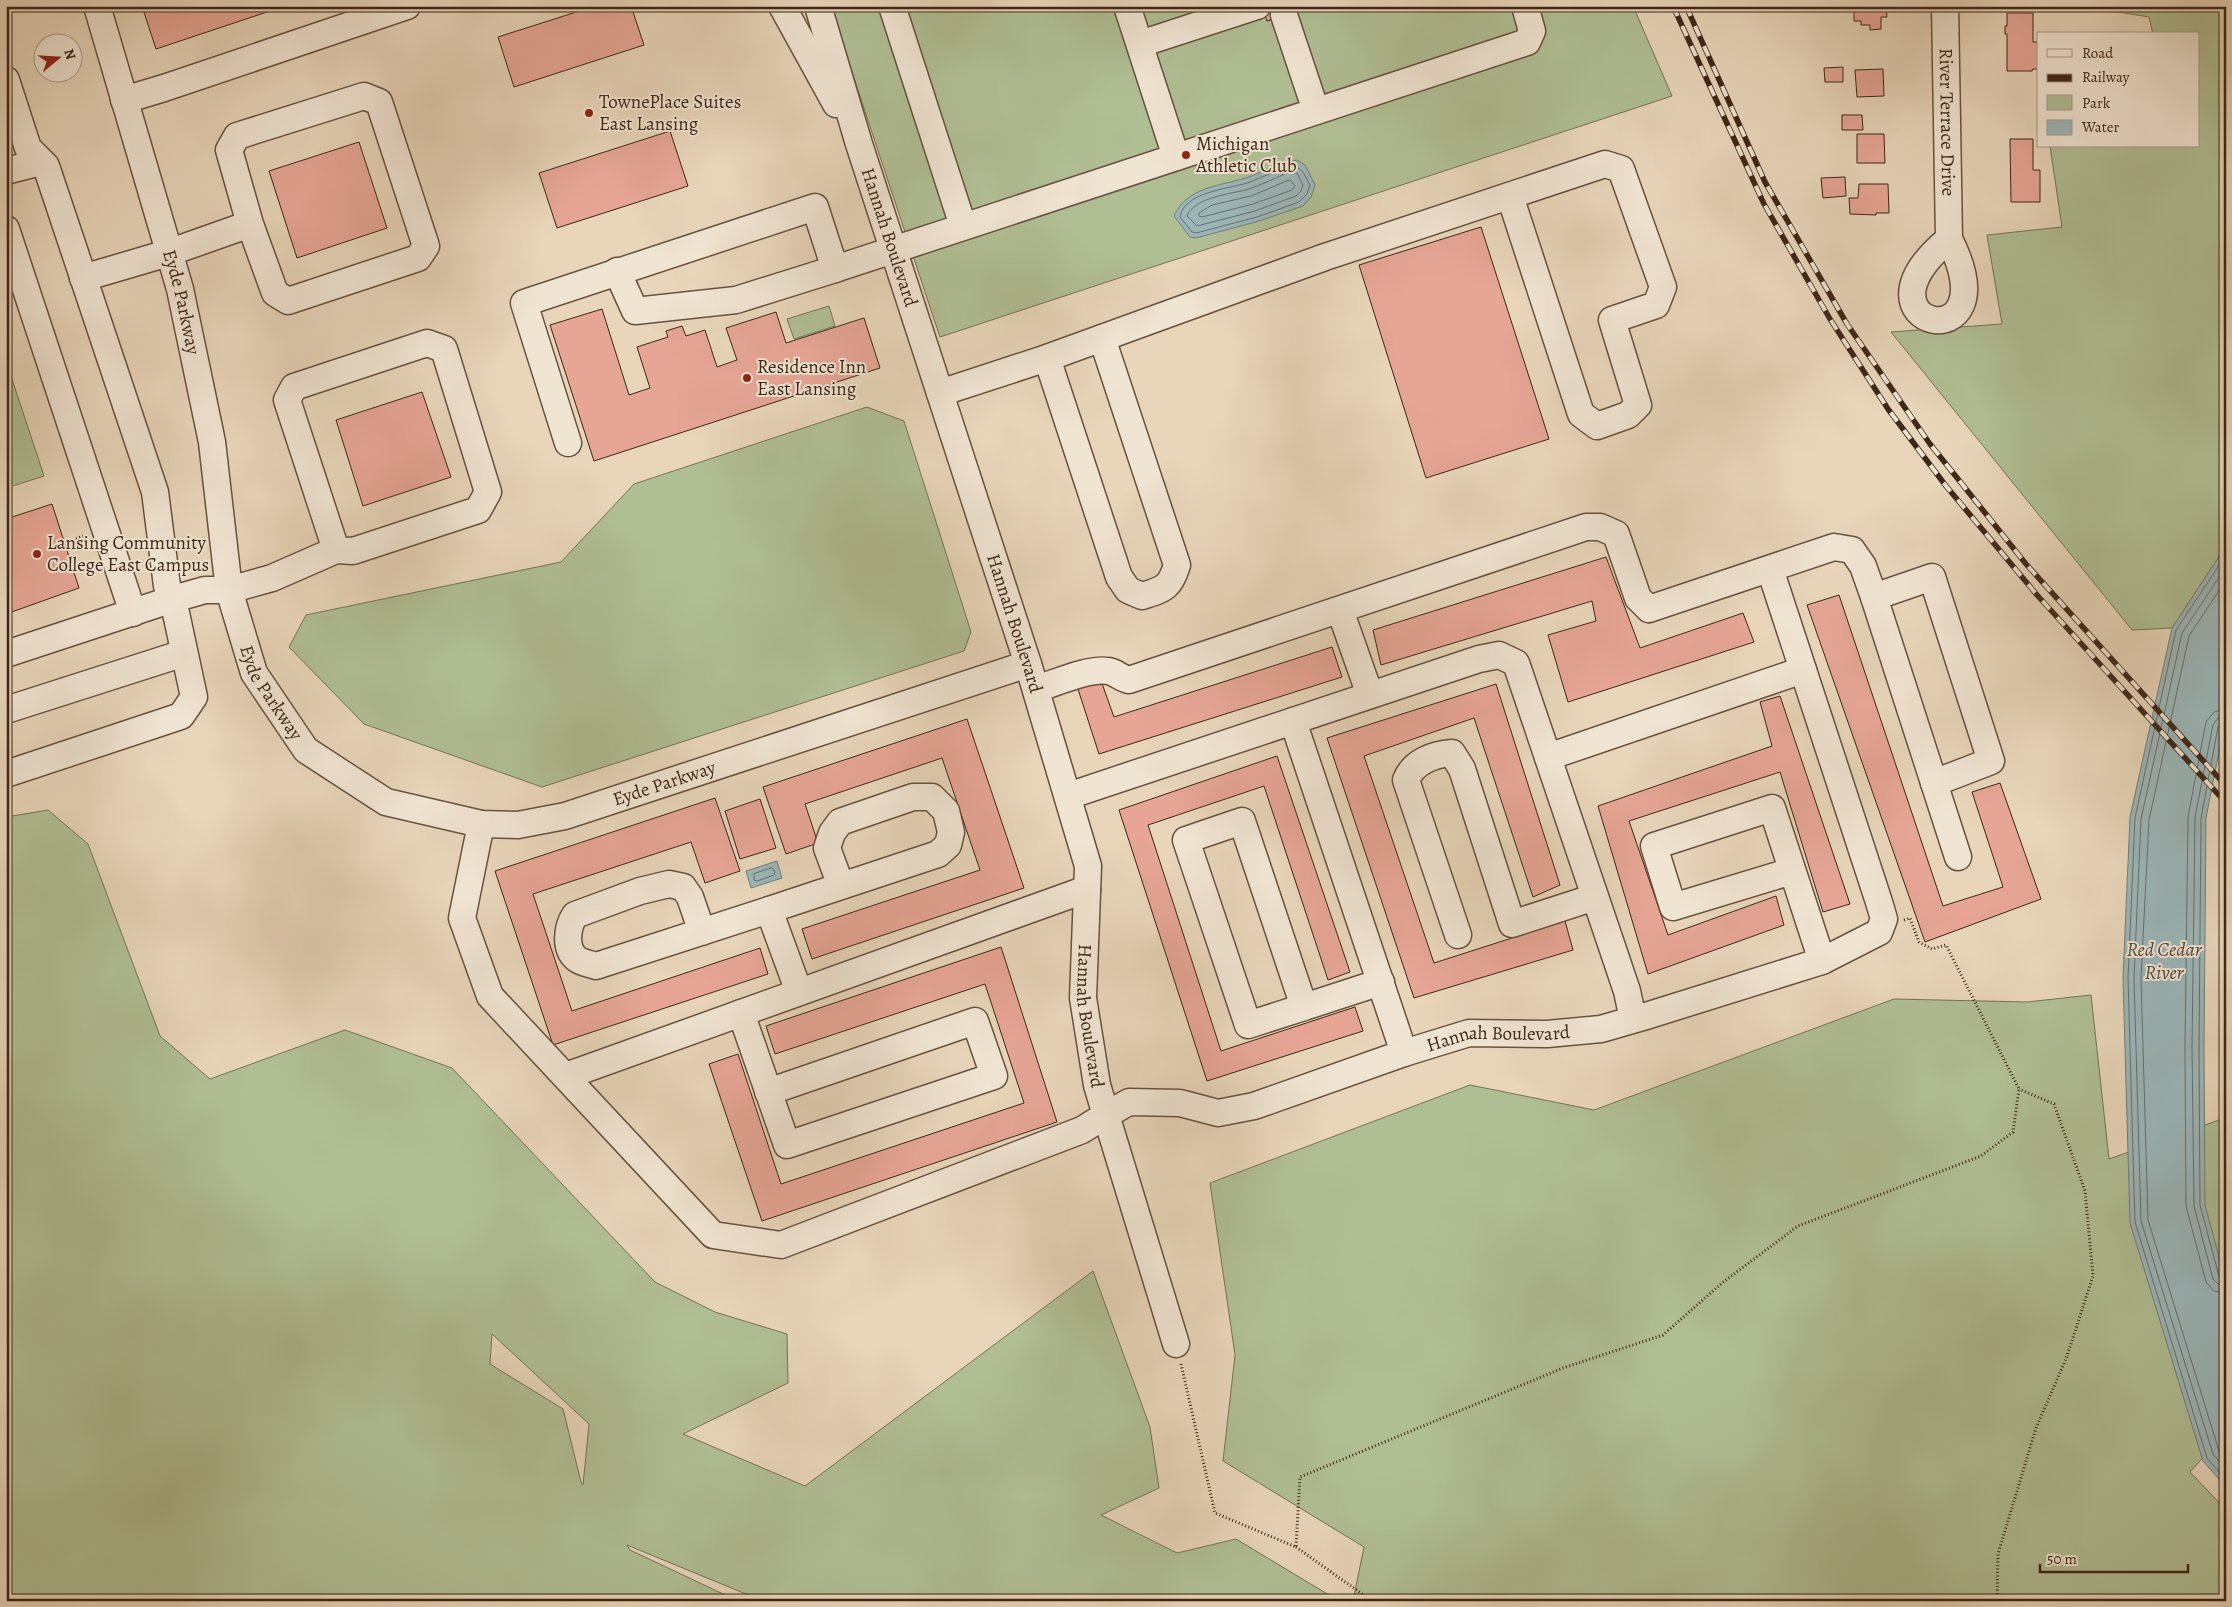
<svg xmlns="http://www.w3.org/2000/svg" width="2232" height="1607" font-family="Alegreya,serif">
	<rect width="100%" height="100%" fill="#e8d5ba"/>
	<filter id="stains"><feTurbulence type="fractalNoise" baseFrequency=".004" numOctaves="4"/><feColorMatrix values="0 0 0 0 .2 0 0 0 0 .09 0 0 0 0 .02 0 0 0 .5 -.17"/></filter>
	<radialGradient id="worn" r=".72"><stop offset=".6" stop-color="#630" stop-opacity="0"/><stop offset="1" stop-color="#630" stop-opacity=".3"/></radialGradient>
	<!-- green -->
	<path fill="#b0be94" stroke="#767255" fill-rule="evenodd" d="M830,6H1633L1672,96L940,337Z
		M2082,6H2226V546L2172,628L2132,630L1891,332L2002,324L1987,235L2062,227L2050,146H2198V34H2153L2149,17Z
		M829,306L835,326L794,339L787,319Z
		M6,361L44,476L6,488Z
		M867,407L904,421L971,632L964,651L542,787L364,724L289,647L306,615L561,562L634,484Z
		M48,810L88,844L160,1036L210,1079L345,1030L452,1068L655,1282L715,1312L787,1334L788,1383L683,1434L805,1486L1093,1271L1150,1427L1159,1488L1101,1515L1177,1553L1236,1539L1339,1601H763L627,1545L630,1550L738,1601H6V817ZM492,1334L589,1424L583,1485L581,1482L563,1409L490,1364Z
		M2224,892L2226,1432L2190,1472L2226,1510V1601H1353L1364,1547L1223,1461L1235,1355L1210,1183L1470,1085L1594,1110L1894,999L2027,1002L2091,995L2109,1159L2222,1119Z"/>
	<!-- water -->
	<path fill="#9bb6b9" stroke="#757d78" d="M1297,160L1305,165L1315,185L1311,197L1303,206L1259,221L1196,238L1190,237L1174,216C1187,187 1219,186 1246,178C1263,172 1278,161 1297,160Z
		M2226,546V716L2206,818L2204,1047L2205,1205L2226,1283V1487L2203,1461L2130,1223L2123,978L2130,817L2172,628Z
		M777,861L782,878L751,888L746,871Z"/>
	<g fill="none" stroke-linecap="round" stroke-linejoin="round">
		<!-- shore -->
		<path stroke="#6c6e68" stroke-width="1" d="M1288,166C1302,165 1304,174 1310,185L1307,194L1299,202L1257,217L1196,233L1192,232L1180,217C1184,192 1228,189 1247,183C1261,178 1275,171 1288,166Z
			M1289,172L1297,173L1303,185L1301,191L1296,196L1255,211L1197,226L1187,216C1194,197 1232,194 1249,189C1263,184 1276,178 1289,172Z
			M1290,180L1295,186L1292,190L1253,204L1202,217L1199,216V213L1212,205L1251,196Z
			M2226,555L2176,630L2135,818L2128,978L2135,1222L2207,1458L2226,1480
			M2226,567L2182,633L2141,819L2134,978L2141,1221L2213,1454L2226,1470
			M2226,580L2189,636L2149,820L2141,978L2148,1220L2219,1451L2226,1459
			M2226,709L2214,712L2206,722L2188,817L2185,1047L2186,1206L2206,1282L2214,1291L2226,1294
			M2226,716L2218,718L2213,725L2195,817L2192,1047L2194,1206L2213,1279L2218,1284L2226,1286
			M2226,723L2221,724L2218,727L2201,818L2199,1047L2200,1205L2219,1276L2221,1279L2226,1280
			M772,868L775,872L774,875L757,881L754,880V874Z"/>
	</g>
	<!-- building -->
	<path fill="#e6a595" stroke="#3d2716" d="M142,6H285L156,49Z
		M595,6H631L644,45L514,87L498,37Z
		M1262,6H1302L1303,9L1267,21Z
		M1854,6H1886L1887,17H1881V29L1870,30V25H1861V21H1854Z
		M2007,13H2033V42H2038V69H2033L2032,71H2007V34H2005V26H2007Z
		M1843,67V82H1825L1824,68Z
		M1883,69L1884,96L1857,97L1855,70Z
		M1842,115H1862L1863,130H1842Z
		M670,131L688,186L557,228L539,173Z
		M1857,134H1884L1885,163H1857Z
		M2010,139H2033V170H2040V202H2011Z
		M359,142L387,228L297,258L269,171Z
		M1845,177L1846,196L1823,198L1821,178Z
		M1859,184H1888L1889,213H1876V215L1850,214L1849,198H1858Z
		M1481,227L1549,439L1426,478L1359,265Z
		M602,309L629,395L650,388L637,347L668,337L666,331L682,326L686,336L705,330L717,367L737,360L726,328L776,312L786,343L864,318L880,368L594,461L550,325Z
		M422,392L451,477L363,506L336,420Z
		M52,504L79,588L6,614V519Z
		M1606,557L1640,648L1743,613L1754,642L1568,702L1548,635L1596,621L1592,601L1381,665L1373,630Z
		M1839,595L1943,906L2003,887L1972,792L2000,783L2041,899L1925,942L1807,605Z
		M1332,647L1342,677L1099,754L1077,686L1100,678L1114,717Z
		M1496,684L1560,885L1533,897L1474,718L1364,756L1434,963L1565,921L1573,950L1414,998L1327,738Z
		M1780,696L1850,904L1823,912L1780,772L1629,821L1668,935L1776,896L1784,925L1648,974L1598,806L1772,746L1760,702Z
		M967,719L1024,888L812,959L802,929L980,870L942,758L805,804L818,843L786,854L763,787Z
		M1277,756L1350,972L1328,980L1264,786L1148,825L1221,1051L1355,1007L1363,1031L1207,1081L1119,810Z
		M715,798L740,871L705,883L691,842L533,894L572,1011L760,948L768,974L553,1045L495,871Z
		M760,799L776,848L740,859L725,811Z
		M1001,947L1057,1122L762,1221L709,1064L738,1054L781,1184L1024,1103L985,984L775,1054L766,1026Z"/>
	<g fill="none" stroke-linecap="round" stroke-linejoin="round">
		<defs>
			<g id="minor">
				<path id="s1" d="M97,6L180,289L212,442L229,590L254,673L306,750L386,802L481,824L518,825L565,816L1028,664"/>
				<path d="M782,6L836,104"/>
				<path id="s2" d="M818,6L859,144L1028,664L1088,866L1083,998L1097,1085L1106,1115L1129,1102L1180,1103L1218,1113L1254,1106L1404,1053L1469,1033L1547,1034L1601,1029L1646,1016L1822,961L1879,932L1884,919L1879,902L1770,569"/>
				<path d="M892,6L963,226"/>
				<path d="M1127,6L1176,157"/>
				<path id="s3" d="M1945,6L1949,239C2014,365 1840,328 1949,239"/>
				<path d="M1284,15L1316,111"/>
				<path d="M1140,44L1257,6"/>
				<path d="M6,80L28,148L46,166L155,492L167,586L173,599L6,654"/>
				<path d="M124,100L164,88L407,6"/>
				<path d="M6,171L41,162"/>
				<path d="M6,229L133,613"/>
				<path d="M617,271L635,311L736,300L835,269"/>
				<path d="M83,278L168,253L250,224L275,293L288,301L418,258L426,246L379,102L364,96L237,136L229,150L250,224"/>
				<path d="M1047,358L1119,577L1128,590L1142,596C1164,589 1170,588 1177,565L1102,338"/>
				<path d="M940,393L1047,358L1325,257L1605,164L1621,169L1663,287L1656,305L1612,320L1638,405L1628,415L1597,426L1581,414L1510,196"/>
				<path d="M568,443L524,303L815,207L835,269L1521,44L1527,42L1532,31L1525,6"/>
				<path d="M1874,597L1932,577L1991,761L1934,783"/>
				<path d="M1340,610L1370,695"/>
				<path d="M1036,689C1056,683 1088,668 1108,671C1116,672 1120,678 1129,680L1586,527H1600L1616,534L1638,598L1649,609L1834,547L1852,550L1863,566L1874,597L1958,857"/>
				<path d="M6,710L184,653"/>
				<path d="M1293,721L1404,1053"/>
				<path d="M1548,757L1803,670"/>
				<path d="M6,774L181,716L194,697L173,599L205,590H229L272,578L336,550L353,551L478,510L488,492L444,349L427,343L294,387L287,400L336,550"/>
				<path d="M1068,796L1479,659L1499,655L1516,663L1627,991L1633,1019"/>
				<path d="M481,824L462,918L490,996L713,1235L781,1245L1082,1130L1106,1115L1176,1344"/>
				<path d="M1792,871L1673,907L1654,846L1772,808L1822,961"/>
				<path d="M702,932L690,897L683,887L669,884L640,891L575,915C567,927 564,949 577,959C582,963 591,964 596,966L769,910"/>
				<path d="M1458,935L1406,780C1413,762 1434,754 1452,753L1462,769L1512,924L1595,897"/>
				<path d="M799,992L769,910L938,854L948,845L951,832L946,811L932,797H913L840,822L832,833L827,848L841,886"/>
				<path d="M1304,1007L1248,1025L1186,840L1242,821L1304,1007L1381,982"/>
				<path d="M741,1013L787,1145L994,1076L975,1021L768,1092"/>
				<path d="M566,1076L1087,889"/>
			</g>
		</defs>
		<!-- minor casing -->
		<use href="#minor" stroke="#68523f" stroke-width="29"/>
		<!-- path -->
		<path stroke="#3d2716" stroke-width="3" stroke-dasharray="1 2.5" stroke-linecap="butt" d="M76,539L83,536
			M1181,1364L1215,1513L1296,1547L1300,1477L1563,1368L1663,1335L1722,1283L1798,1226L1981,1156L2013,1132L2019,1089L1946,945L1932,949L1919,942L1910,918L1904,920
			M1296,1547L1372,1601
			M1997,1601L1998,1554L2036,1428L2066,1359L2093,1276L2085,1191L2054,1104L2019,1089"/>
		<!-- minor -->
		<use href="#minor" stroke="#f0e4d2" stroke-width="26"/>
		<defs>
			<path id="rail" d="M1673,6L1764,204L1830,319L1888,409L1946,486L2037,595L2226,803
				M1686,6L1765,182L1847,324L1930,444L2026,564L2226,786"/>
		</defs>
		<!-- rail casing -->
		<use href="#rail" stroke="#3d2716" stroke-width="5.5"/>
		<!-- rail -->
		<use href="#rail" stroke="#f0e4d2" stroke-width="4" stroke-dasharray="11" stroke-linecap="butt"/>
	</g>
	<!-- markers -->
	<g fill="#8f2418" stroke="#f0e4d2" stroke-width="2">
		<circle cx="589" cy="113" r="5"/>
		<circle cx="1186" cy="155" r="5"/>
		<circle cx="747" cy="378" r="5"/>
		<circle cx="37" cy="554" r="5"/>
	</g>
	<g text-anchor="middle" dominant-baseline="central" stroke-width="4" stroke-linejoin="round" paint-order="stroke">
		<!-- poi labels -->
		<g font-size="19" fill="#3d2716" stroke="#f0e4d2" text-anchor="start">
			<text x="599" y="102">TownePlace Suites<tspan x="599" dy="22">East Lansing</tspan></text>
			<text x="1196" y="144">Michigan<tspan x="1196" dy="22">Athletic Club</tspan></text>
			<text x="757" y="367">Residence Inn<tspan x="757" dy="22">East Lansing</tspan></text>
			<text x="47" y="543">Lansing Community<tspan x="47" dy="22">College East Campus</tspan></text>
		</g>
		<!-- street labels -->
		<g font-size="19" fill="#3d2716" stroke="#f0e4d2">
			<text stroke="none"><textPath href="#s3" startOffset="116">River Terrace Drive</textPath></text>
			<text stroke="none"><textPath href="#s2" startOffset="242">Hannah Boulevard</textPath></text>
			<text stroke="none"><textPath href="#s1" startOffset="308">Eyde Parkway</textPath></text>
			<text stroke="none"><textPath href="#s2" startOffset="648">Hannah Boulevard</textPath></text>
			<text stroke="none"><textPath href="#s1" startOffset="712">Eyde Parkway</textPath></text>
			<text stroke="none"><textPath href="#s1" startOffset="1162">Eyde Parkway</textPath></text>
			<text stroke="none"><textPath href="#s2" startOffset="1052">Hannah Boulevard</textPath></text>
			<text stroke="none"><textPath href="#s2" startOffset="1562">Hannah Boulevard</textPath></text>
		</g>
		<!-- water labels -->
		<g font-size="20" font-style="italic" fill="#544b3f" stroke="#f0e4d2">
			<text x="2164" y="949">Red Cedar<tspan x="2164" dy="23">River</tspan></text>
		</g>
	</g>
	<!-- margin -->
	<rect width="2232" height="1607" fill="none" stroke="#e8d5ba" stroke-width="25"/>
	<rect x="8" y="8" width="2217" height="1592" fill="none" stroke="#3d2716" stroke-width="2.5"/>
	<rect x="12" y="12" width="2207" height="1582" fill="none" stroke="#3d2716"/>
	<!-- legend -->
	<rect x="2037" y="32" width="162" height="115" fill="#f0e4d2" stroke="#a89887"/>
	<rect x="2047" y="49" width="25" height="8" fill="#f0e4d2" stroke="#a89887"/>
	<text x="2082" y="58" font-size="15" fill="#3d2716">Road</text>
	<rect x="2047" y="74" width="25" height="8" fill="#3d2716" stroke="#a89887"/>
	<text x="2082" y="82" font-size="15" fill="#3d2716">Railway</text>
	<rect x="2047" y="95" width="25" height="15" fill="#b0be94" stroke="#a89887"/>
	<text x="2082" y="108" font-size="15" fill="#3d2716">Park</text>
	<rect x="2047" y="120" width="25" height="15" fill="#9bb6b9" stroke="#a89887"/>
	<text x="2082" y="132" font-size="15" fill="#3d2716">Water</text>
	<!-- north arrow -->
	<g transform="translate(58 58) rotate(72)"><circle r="24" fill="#f0e4d2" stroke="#a89887"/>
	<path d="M0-4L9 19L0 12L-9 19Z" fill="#8f2418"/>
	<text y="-8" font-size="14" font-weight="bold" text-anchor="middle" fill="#3d2716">N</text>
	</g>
	<!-- scale -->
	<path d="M2040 1564v8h148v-8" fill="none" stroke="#3d2716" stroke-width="2.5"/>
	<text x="2047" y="1564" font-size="15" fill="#3d2716" stroke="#f0e4d2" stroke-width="4" paint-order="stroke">50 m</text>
	<rect width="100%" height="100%" filter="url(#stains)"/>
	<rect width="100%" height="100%" fill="url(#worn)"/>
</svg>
